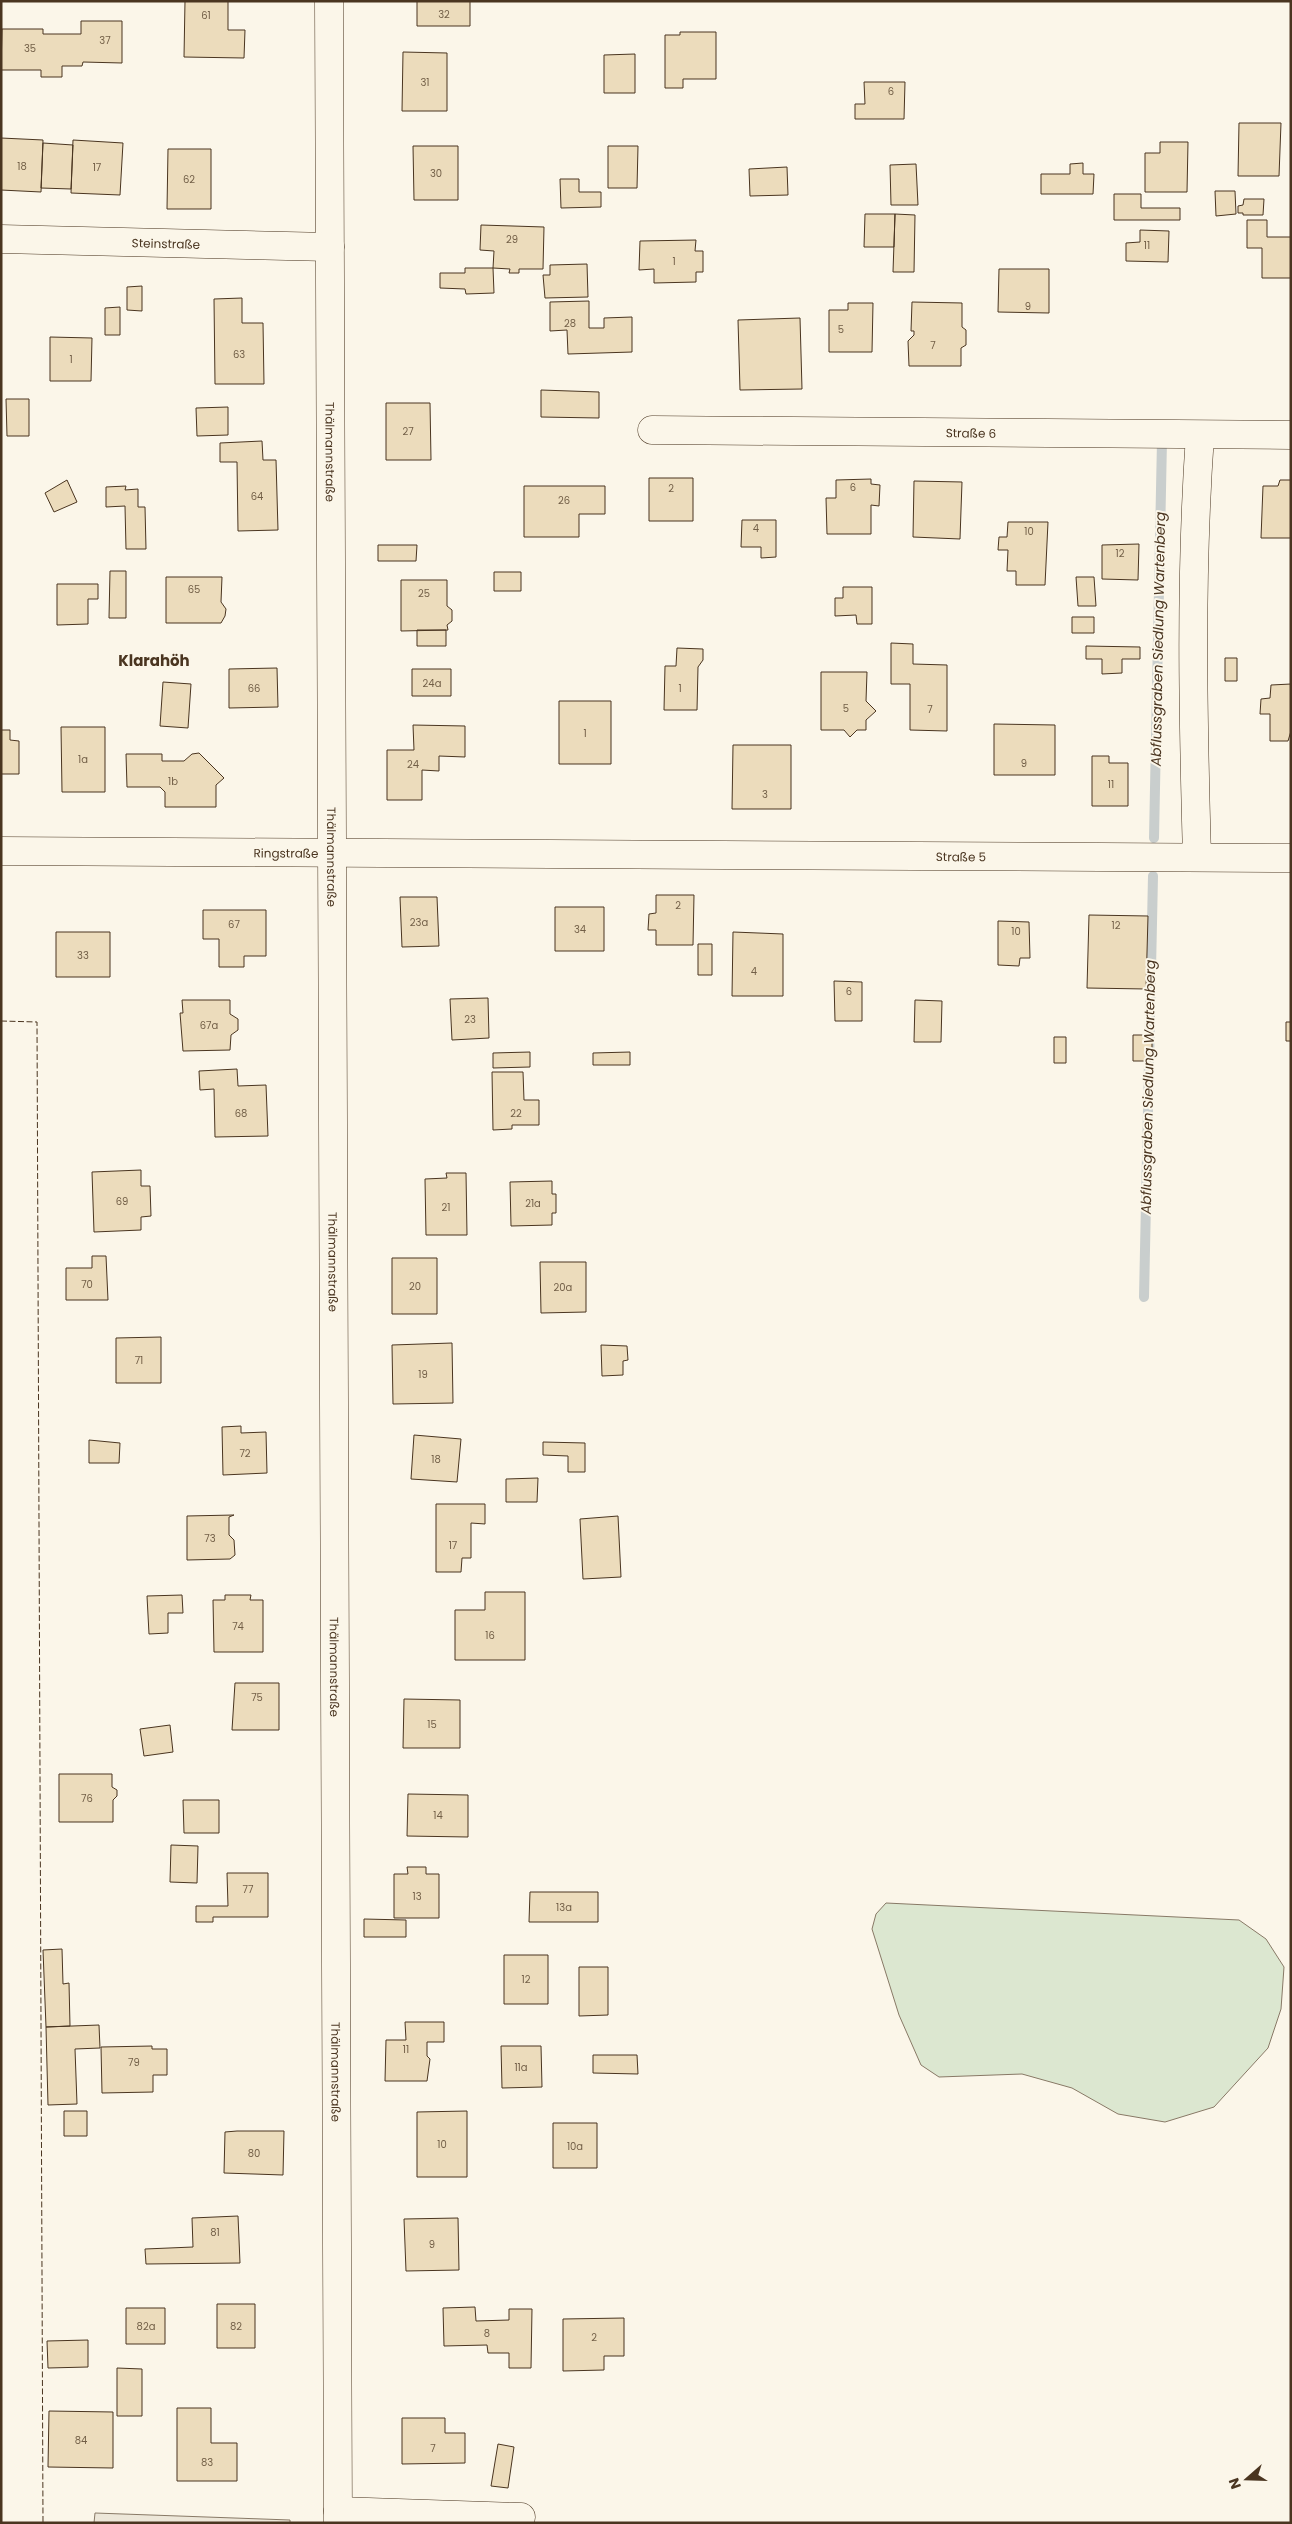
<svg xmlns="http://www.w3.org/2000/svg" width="1292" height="2524" font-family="Poppins,sans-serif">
	<rect width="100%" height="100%" fill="#fbf6e9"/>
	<!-- green -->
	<path fill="#dce7d0" stroke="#887966" d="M886,1903L1239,1920L1266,1939L1284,1967L1281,2009L1268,2048L1214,2107L1165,2122L1118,2114L1072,2088L1022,2074L939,2077L921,2065L899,2015L872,1929L876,1914Z"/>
	<!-- parking -->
	<path fill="#ede7d9" stroke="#887966" d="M95,2513L290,2520V2523H94Z"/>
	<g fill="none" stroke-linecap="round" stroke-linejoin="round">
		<!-- stream -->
		<path stroke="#c9cecd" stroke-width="10" d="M1154,838L1162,440
			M1144,1297L1153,876"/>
	</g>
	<!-- building -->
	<path fill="#ecdcbc" stroke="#4a3520" d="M185,1H228V30H245L244,58L184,57Z
		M417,1H470V26H417Z
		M81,21H122V63L83,62L82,66H62V77H41V70H1L2,29H43V34H81Z
		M680,32H716V79H683V88H665V35H680Z
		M403,52L447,53V111H402Z
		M635,54V93H604V55Z
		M864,82H905L904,119H855V104H865Z
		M1239,123H1281L1279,176H1238Z
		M1,138L43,140L41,192L1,190Z
		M73,140L123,143L120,195L71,193Z
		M1160,142H1188L1187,192H1145V153H1160Z
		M43,143L73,145L71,189L41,188Z
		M413,146H458V200H414Z
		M608,146H638L637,188H608Z
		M168,149H211V209H167Z
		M1083,163V174H1094L1093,194H1041V174H1070V164Z
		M916,164L918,205H891L890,165Z
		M787,167L788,195L750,196L749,169Z
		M560,179H579V192H601V207L561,208Z
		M1215,191H1235L1236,214L1216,216Z
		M1114,194H1141V208H1180V220H1114Z
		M1244,199H1264L1263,215H1243V213H1238V206L1243,205Z
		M865,214H895L894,247H864Z
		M895,214L915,215L914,272H893Z
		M1247,220H1267V237H1291V278H1262V248H1247Z
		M481,225L544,227L543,269H519V273H509L510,269L493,268L494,251L480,250Z
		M1140,230L1169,231L1168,262L1126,261V243L1140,242Z
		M696,240L695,251H703V272H696V282L654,283V269L639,270L640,241Z
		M587,264L588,297L545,298L543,275H550V265Z
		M465,268H493L494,293L466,294L465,289L440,288V273H465Z
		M999,269H1049V313L998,312Z
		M142,286V311L127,310V287Z
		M242,298V323H263L264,384H215L214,299Z
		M589,301V328H604V318L632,317V352L568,354L567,330L550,331V302Z
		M912,302L962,303V327L966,330V345L961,348V366H909L908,341L914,335V331H911Z
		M848,303H873L872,352H829V310H848Z
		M120,307V335H105V308Z
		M800,318L802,389L740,390L738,320Z
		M50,337L92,338L91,381H50Z
		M541,390L599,392V418L541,417Z
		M6,399H29V436H7Z
		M386,403H430L431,460H386Z
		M228,407V435L197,436L196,408Z
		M262,441L263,460H276L278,530L238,531L237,462H220V443Z
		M649,478H693V521H649Z
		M871,479V484L880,485L879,506L871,505V534H827L826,498H836V480Z
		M67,480L77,502L54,512L45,493Z
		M1280,480H1291V538H1261L1263,486H1278Z
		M914,481L962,482L960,539L913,537Z
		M126,486L125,490L138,489V507H145L146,549H126L125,506L106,507V487Z
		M524,486H605V514H579V537H524Z
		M742,520H776V557L761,558V547H741Z
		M1008,522H1048L1045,585H1016V571H1007L1008,550H998L999,537H1007Z
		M1139,544L1138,580L1102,579V545Z
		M378,545H417L416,561H378Z
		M110,571H126V618H109Z
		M494,572H521V591H494Z
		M166,577H222L221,602L226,609L225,616L221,623H166Z
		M1076,577H1094L1096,606H1078Z
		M401,580H447V606L452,610V621L447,625L448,630L401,631Z
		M57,584H98V599H88V624L57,625Z
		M843,587H872V624H857L856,615L835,616V598H843Z
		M1072,617H1094V633H1072Z
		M417,630H446V646H417Z
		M891,643L913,644V664L947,665V731L910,730V684H891Z
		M1086,646L1140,647V659H1122V673L1102,674V659H1086Z
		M677,648L703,649V660L698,667L697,710H664L665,666H676Z
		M1225,658H1237V681H1225Z
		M277,668L278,707L229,708V669Z
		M412,669H451V696H412Z
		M821,672H867L866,701L876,711L866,720V730H857L850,737L844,730H821Z
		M163,682L191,684L188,728L160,726Z
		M1291,684V731L1288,741H1270V714H1260L1261,699L1270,698L1271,685Z
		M559,701H611V764H559Z
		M994,724L1055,725V775H994Z
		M413,725L465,726V757L439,756V771L422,770V800H387V750H414Z
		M61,727H105V792H62Z
		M1,730H10V740L19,741V774H1Z
		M733,745H791V809H732Z
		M199,753L224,778L216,785V807H165V792L160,787H127L126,754H162V761H184L192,754Z
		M1092,756H1109V763H1128V806H1092Z
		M656,895H694L693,945H656V930H648L649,914L656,913Z
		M400,897H437L439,946L402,947Z
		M555,907H604V951H555Z
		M203,910H266V956H244V967H219V939H203Z
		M1089,915L1148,916L1146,989L1087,988Z
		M998,921L1029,922L1030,958H1020L1019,966L998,965Z
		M56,932H110V977H56Z
		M733,932L783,934V996H732Z
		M698,944H712V975H698Z
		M834,981L862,982V1021H835Z
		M488,998L489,1038L452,1040L450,999Z
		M182,1000H230V1014L238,1019V1030L231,1035L230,1050L183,1051L180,1013H183Z
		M915,1000L942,1001L941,1042H914Z
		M1286,1022H1291V1041H1286Z
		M1133,1035H1152V1061H1133Z
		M1054,1037H1066V1063H1054Z
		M530,1052V1067L493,1068V1053Z
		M630,1052V1065H593V1053Z
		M237,1069L238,1086L266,1085L268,1136L215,1137L214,1089L200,1090L199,1071Z
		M492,1072H523L524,1100H539V1125H512V1129L493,1130Z
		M141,1170V1186H150L151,1216L141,1217V1230L94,1232L92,1172Z
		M446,1173H466L467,1235H426L425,1179L447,1178Z
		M552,1181V1194H556V1213H552V1225L511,1226L510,1182Z
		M92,1256H106L108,1300H66V1268H92Z
		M392,1258H437V1314H392Z
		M540,1262H586V1312L541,1313Z
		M161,1337V1383H116V1338Z
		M452,1343L453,1403L393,1404L392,1345Z
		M601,1345L627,1346L628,1360L623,1361V1375L602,1376Z
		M241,1426V1433L266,1432L267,1473L223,1475L222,1427Z
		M414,1435L461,1439L457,1482L411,1479Z
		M89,1440L120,1443L119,1463H89Z
		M543,1442L585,1443V1472H568V1456L543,1455Z
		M538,1478L537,1502H506V1479Z
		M436,1504H485V1524L471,1523V1558H462L461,1572H436Z
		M234,1515L229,1517V1535L234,1540L235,1555L230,1559L187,1560V1516Z
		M618,1516L621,1577L583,1579L580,1519Z
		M485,1592H525V1660H455V1610H485Z
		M182,1595L183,1613H168V1633L149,1634L147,1596Z
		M225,1595H251L250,1600H263V1652H214L213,1600H225Z
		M235,1683H279V1730H232Z
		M404,1699L460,1700V1748H403Z
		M170,1725L173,1752L144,1756L140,1729Z
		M59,1774H112V1787L117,1790V1796L113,1800V1822H59Z
		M408,1794L468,1795V1837L407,1836Z
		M183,1800H219V1833H184Z
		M171,1845L198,1846L197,1883L170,1882Z
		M407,1867H426V1874H439V1918H394V1874H408Z
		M227,1873H268V1917H213V1922H196V1906H228Z
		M530,1892H598V1922H529Z
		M364,1919L406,1920V1937H364Z
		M62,1949L63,1984L69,1983L70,2026L46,2027L43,1950Z
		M504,1955H548V2004H504Z
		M579,1967H608V2015L579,2016Z
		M405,2022H444V2042H427V2056L430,2059L427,2081H385L386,2040H406Z
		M99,2025L100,2048L75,2049L77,2104L48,2105L46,2027Z
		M152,2046V2049H167V2075H153V2092L102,2093L101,2047Z
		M501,2046H541L542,2087L502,2088Z
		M593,2055H637L638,2074L593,2073Z
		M64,2111H87V2136H64Z
		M467,2111V2177H417V2112Z
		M553,2123H597V2168H553Z
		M237,2131H284L283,2175L224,2173L225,2132Z
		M238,2216L240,2263L146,2264L145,2249L193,2247L192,2218Z
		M458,2218L459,2270L406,2271L404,2219Z
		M217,2304H255V2348H217Z
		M475,2307L476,2321L509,2320V2309H532L531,2368H509V2353H488L487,2345L444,2346L443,2308Z
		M126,2308H165V2344H126Z
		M624,2318V2356H604V2370L563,2371V2319Z
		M88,2340V2367L48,2368L47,2341Z
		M117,2368L142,2369V2416H117Z
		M177,2408H211V2443H237V2481H177Z
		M49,2411L113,2412V2468L48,2467Z
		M402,2418H445V2433H465V2463L402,2464Z
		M498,2444L514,2447L508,2488L491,2486Z"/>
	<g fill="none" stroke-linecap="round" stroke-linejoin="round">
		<defs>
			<g id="minor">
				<path id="s1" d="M329,1L338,2523"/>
				<path id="s2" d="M1,239L330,247"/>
				<path id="s3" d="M652,430L1291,435"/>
				<path id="s4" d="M1,851L1291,858"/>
				<path d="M1197,857C1193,715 1190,577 1200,435"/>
				<path d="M338,2511L521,2517"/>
			</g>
		</defs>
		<!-- minor casing -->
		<use href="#minor" stroke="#4a3520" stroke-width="29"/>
		<!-- minor -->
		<use href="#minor" stroke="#fbf6e9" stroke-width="28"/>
		<!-- fence -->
		<path stroke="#4a3520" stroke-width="1" stroke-dasharray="6 2.5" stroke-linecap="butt" d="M1,1021L37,1022L43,2523"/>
	</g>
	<g text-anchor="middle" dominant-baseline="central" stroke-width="4" stroke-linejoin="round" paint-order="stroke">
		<!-- number labels -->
		<g font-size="10" fill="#725f47">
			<text x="444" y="14">32</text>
			<text x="206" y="15">61</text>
			<text x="105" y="40">37</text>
			<text x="30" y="48">35</text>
			<text x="425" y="82">31</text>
			<text x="891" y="91">6</text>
			<text x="22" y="166">18</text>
			<text x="97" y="167">17</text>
			<text x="436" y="173">30</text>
			<text x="189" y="179">62</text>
			<text x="512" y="239">29</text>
			<text x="1147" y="245">11</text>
			<text x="674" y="261">1</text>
			<text x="1028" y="306">9</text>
			<text x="570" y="323">28</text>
			<text x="841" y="329">5</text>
			<text x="933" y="345">7</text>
			<text x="239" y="354">63</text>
			<text x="71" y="359">1</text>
			<text x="408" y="431">27</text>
			<text x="853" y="487">6</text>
			<text x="671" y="488">2</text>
			<text x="257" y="496">64</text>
			<text x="564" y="500">26</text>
			<text x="756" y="528">4</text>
			<text x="1029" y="531">10</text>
			<text x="1120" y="553">12</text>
			<text x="194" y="589">65</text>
			<text x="424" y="593">25</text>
			<text x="432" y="683">24a</text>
			<text x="254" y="688">66</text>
			<text x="680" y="688">1</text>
			<text x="846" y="708">5</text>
			<text x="930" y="709">7</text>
			<text x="585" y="733">1</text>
			<text x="83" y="759">1a</text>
			<text x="1024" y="763">9</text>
			<text x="413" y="764">24</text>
			<text x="173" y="781">1b</text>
			<text x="1111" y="784">11</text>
			<text x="765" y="794">3</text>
			<text x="678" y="905">2</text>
			<text x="419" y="922">23a</text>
			<text x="234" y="924">67</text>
			<text x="1116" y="925">12</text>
			<text x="580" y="929">34</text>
			<text x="1016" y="931">10</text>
			<text x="83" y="955">33</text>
			<text x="754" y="971">4</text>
			<text x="849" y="991">6</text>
			<text x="470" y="1019">23</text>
			<text x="209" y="1025">67a</text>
			<text x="241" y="1113">68</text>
			<text x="516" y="1113">22</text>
			<text x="122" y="1201">69</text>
			<text x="533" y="1203">21a</text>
			<text x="446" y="1207">21</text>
			<text x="87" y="1284">70</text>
			<text x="415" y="1286">20</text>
			<text x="563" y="1287">20a</text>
			<text x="139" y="1360">71</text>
			<text x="423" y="1374">19</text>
			<text x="245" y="1453">72</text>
			<text x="436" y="1459">18</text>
			<text x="210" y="1538">73</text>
			<text x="453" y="1545">17</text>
			<text x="238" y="1626">74</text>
			<text x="490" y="1635">16</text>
			<text x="257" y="1697">75</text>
			<text x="432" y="1724">15</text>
			<text x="87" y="1798">76</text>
			<text x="438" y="1815">14</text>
			<text x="248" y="1889">77</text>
			<text x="417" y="1896">13</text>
			<text x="564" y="1907">13a</text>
			<text x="526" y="1979">12</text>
			<text x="406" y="2049">11</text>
			<text x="134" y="2062">79</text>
			<text x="521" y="2067">11a</text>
			<text x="442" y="2144">10</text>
			<text x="575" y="2146">10a</text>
			<text x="254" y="2153">80</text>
			<text x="215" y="2232">81</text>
			<text x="432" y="2244">9</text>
			<text x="146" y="2326">82a</text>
			<text x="236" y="2326">82</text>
			<text x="487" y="2333">8</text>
			<text x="594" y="2337">2</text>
			<text x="81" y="2440">84</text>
			<text x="433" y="2448">7</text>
			<text x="207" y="2462">83</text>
		</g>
		<!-- street labels -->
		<g font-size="12" fill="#4a3520" stroke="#fbf6e9">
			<text stroke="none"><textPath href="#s2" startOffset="165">Steinstraße</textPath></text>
			<text stroke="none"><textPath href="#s3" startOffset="319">Straße 6</textPath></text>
			<text stroke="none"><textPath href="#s1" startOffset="451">Thälmannstraße</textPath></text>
			<text stroke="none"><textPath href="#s4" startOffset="285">Ringstraße</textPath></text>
			<text stroke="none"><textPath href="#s1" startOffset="856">Thälmannstraße</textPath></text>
			<text stroke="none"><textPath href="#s4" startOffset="960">Straße 5</textPath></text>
			<text stroke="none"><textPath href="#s1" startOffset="1261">Thälmannstraße</textPath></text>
			<text stroke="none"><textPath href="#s1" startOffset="1666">Thälmannstraße</textPath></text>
			<text stroke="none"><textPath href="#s1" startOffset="2071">Thälmannstraße</textPath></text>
		</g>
		<!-- water labels -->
		<g font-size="14" font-style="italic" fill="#4a3520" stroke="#fbf6e9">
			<text transform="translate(1158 639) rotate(-89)">Abflussgraben Siedlung Wartenberg</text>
			<text transform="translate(1148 1087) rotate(-89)">Abflussgraben Siedlung Wartenberg</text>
		</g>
		<!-- quarter labels -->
		<g font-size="15" font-weight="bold" fill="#4a3520" stroke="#fbf6e9">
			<text x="154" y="660">Klarahöh</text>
		</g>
	</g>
	<!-- border -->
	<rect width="1292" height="2524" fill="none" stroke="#4a3520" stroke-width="5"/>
	<!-- north arrow -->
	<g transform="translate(1247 2479) rotate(250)" stroke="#fbf6e9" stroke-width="4" paint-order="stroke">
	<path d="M0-4L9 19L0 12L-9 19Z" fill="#4a3520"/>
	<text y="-8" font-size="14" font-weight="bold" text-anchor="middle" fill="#4a3520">N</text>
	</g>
</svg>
